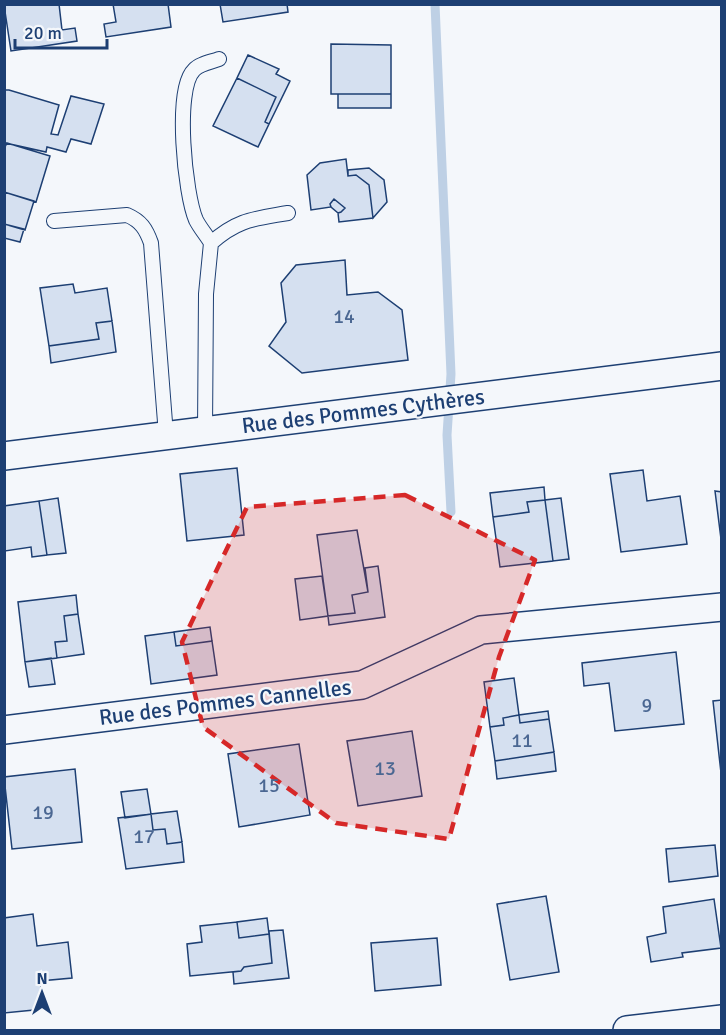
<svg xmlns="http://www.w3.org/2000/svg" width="726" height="1035" font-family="Signika,sans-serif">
	<rect width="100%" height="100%" fill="#f4f7fb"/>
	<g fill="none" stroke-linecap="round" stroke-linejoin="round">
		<!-- stream -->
		<path stroke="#bed0e5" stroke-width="9" d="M435,4L451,374L447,435L451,512"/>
	</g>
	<!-- building -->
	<path fill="#d5e0f0" stroke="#1d3f73" stroke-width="1.5" d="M12,4H59L62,30L75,28L77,41L11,51L4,5Z
		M113,4H168L171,27L106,37L104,24L116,22Z
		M220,4H287L288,12L223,22Z
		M331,44L391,45V94H331Z
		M248,55L279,69L276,74L290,81L269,124L265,122L276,97L237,78Z
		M237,78L276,97L265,122L269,124L258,147L213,126Z
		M4,90H9L59,105L51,134L58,135L71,96L104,104L91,144L71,139L66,152L47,147L46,152L5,143L4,146Z
		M338,94H391V108H338Z
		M7,143L50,156L36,202L4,192V149Z
		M346,159L348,176L356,175L369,185L373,218L339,222L338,213L341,212L345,208L334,199L330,204L331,207L311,210L307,175L320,163Z
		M369,168L384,180L387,202L373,218L369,185L356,175L348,176V170Z
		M4,192L34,201L25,230L4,224Z
		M334,199L345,208L341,212L338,213L331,207L330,204Z
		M4,224L24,229L20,242L4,238Z
		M345,260L347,295L378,292L402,310L408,360L302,373L269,346L286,322L281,283L296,265Z
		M73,284L75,293L107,288L112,321L96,323L99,339L49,346L40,288Z
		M112,321L116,352L51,363L49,346L99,339L96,323Z
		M237,468L244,535L187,541L180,474Z
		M643,470L647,501L680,496L687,544L621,552L610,474Z
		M544,487L545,500L527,502L529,512L493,517L490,493Z
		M715,491L722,492V539H721Z
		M58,498L66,553L47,555L39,501Z
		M561,498L569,559L553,561L545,500Z
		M545,500L553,561L500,567L493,517L529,512L527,502Z
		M39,501L47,555L32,557L31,547L5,551L4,506Z
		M357,530L368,592L352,595L355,613L328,616L317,535Z
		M378,566L385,617L329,625L328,616L355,613L352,595L368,592L365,568Z
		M322,576L328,616L300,620L295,579Z
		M76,595L78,614L64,616L67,641L55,642L57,658L25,662L18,602Z
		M78,614L84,654L57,658L55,642L67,641L64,616Z
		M210,627L212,641L176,646L174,632Z
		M174,632L176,646L212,641L217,675L151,684L145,636Z
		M676,652L684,724L615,731L609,683L584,686L582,663Z
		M51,658L55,684L29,687L25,662Z
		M514,678L519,715L503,718L504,725L490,727L484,682Z
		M722,700V782L713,701Z
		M548,711L549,719L520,723L519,715Z
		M519,715L520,723L549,719L554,752L495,761L490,727L504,725L503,718Z
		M412,731L422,796L358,806L347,741Z
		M299,744L310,815L239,827L228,754Z
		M554,752L556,771L497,779L495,761Z
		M75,769L82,842L12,849L4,777Z
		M147,789L151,814L125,818L121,792Z
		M177,811L182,842L167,844L165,829L153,830L151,814Z
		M151,814L153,830L165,829L167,844L182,842L184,862L126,869L118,818Z
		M715,845L718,876L669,882L666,849Z
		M546,896L559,972L510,980L497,904Z
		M714,899L721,948L682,953L683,957L651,962L647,937L666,933L663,907Z
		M33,914L37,946L68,942L72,978L40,981L44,1009L4,1013V918Z
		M267,918L269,934L239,938L237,922Z
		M237,922L239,938L269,934L272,963L244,967L241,971L190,976L187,944L202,942L200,926Z
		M283,930L289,978L234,984L233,972L241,971L244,967L272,963L269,931Z
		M437,938L441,985L375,991L371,943Z"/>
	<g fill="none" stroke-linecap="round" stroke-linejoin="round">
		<defs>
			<path id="service" d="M54,221L127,215C141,221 146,229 151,243L166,435
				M211,243C207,236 200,228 196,220C185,195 174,89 194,70C199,64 211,62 219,59
				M205,430L206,294L211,243C238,219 254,219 288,213"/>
			<path id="minor" d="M4,456L722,366
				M4,730L362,685L481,630L722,607
				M627,1030L722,1019"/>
		</defs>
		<!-- service casing -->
		<use href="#service" stroke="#1d3f73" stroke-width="16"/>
		<!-- minor casing -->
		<use href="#minor" stroke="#1d3f73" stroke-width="30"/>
		<!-- service -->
		<use href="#service" stroke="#f4f7fb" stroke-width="14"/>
		<!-- minor -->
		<use href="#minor" stroke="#f4f7fb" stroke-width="27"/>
	</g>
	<!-- marked area -->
	<path fill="#d62828" fill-opacity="0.2" stroke="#d62828" stroke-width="4.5" stroke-dasharray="12 8" stroke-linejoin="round" d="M405,495L535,560L499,657L449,839L336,823L203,727L182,642L247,507Z"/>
	<g text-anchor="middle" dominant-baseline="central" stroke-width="4.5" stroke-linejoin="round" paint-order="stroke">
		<!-- number labels -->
		<g font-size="20" fill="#4b6792">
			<text x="344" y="316">14</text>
			<text x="647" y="705">9</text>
			<text x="522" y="740">11</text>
			<text x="385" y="768">13</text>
			<text x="269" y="785">15</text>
			<text x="43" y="812">19</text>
			<text x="144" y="836">17</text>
		</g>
		<!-- street labels -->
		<g font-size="22" fill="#1d3f73" stroke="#f4f7fb">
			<text transform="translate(363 411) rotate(-7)">Rue des Pommes Cythères</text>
			<text transform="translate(225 702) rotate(-7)">Rue des Pommes Cannelles</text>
		</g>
	</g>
	<!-- border -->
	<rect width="726" height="1035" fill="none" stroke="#1d3f73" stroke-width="12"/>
	<!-- north arrow -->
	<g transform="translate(42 993)" stroke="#f4f7fb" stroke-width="4.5" paint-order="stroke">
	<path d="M0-4.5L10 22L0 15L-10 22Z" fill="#1d3f73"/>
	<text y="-9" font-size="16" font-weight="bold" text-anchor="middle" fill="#1d3f73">N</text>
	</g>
	<!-- scale -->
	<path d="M15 39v9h92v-9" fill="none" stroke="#1d3f73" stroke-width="3"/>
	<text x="24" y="39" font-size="18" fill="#1d3f73" stroke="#f4f7fb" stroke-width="4.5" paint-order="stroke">20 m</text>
</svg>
